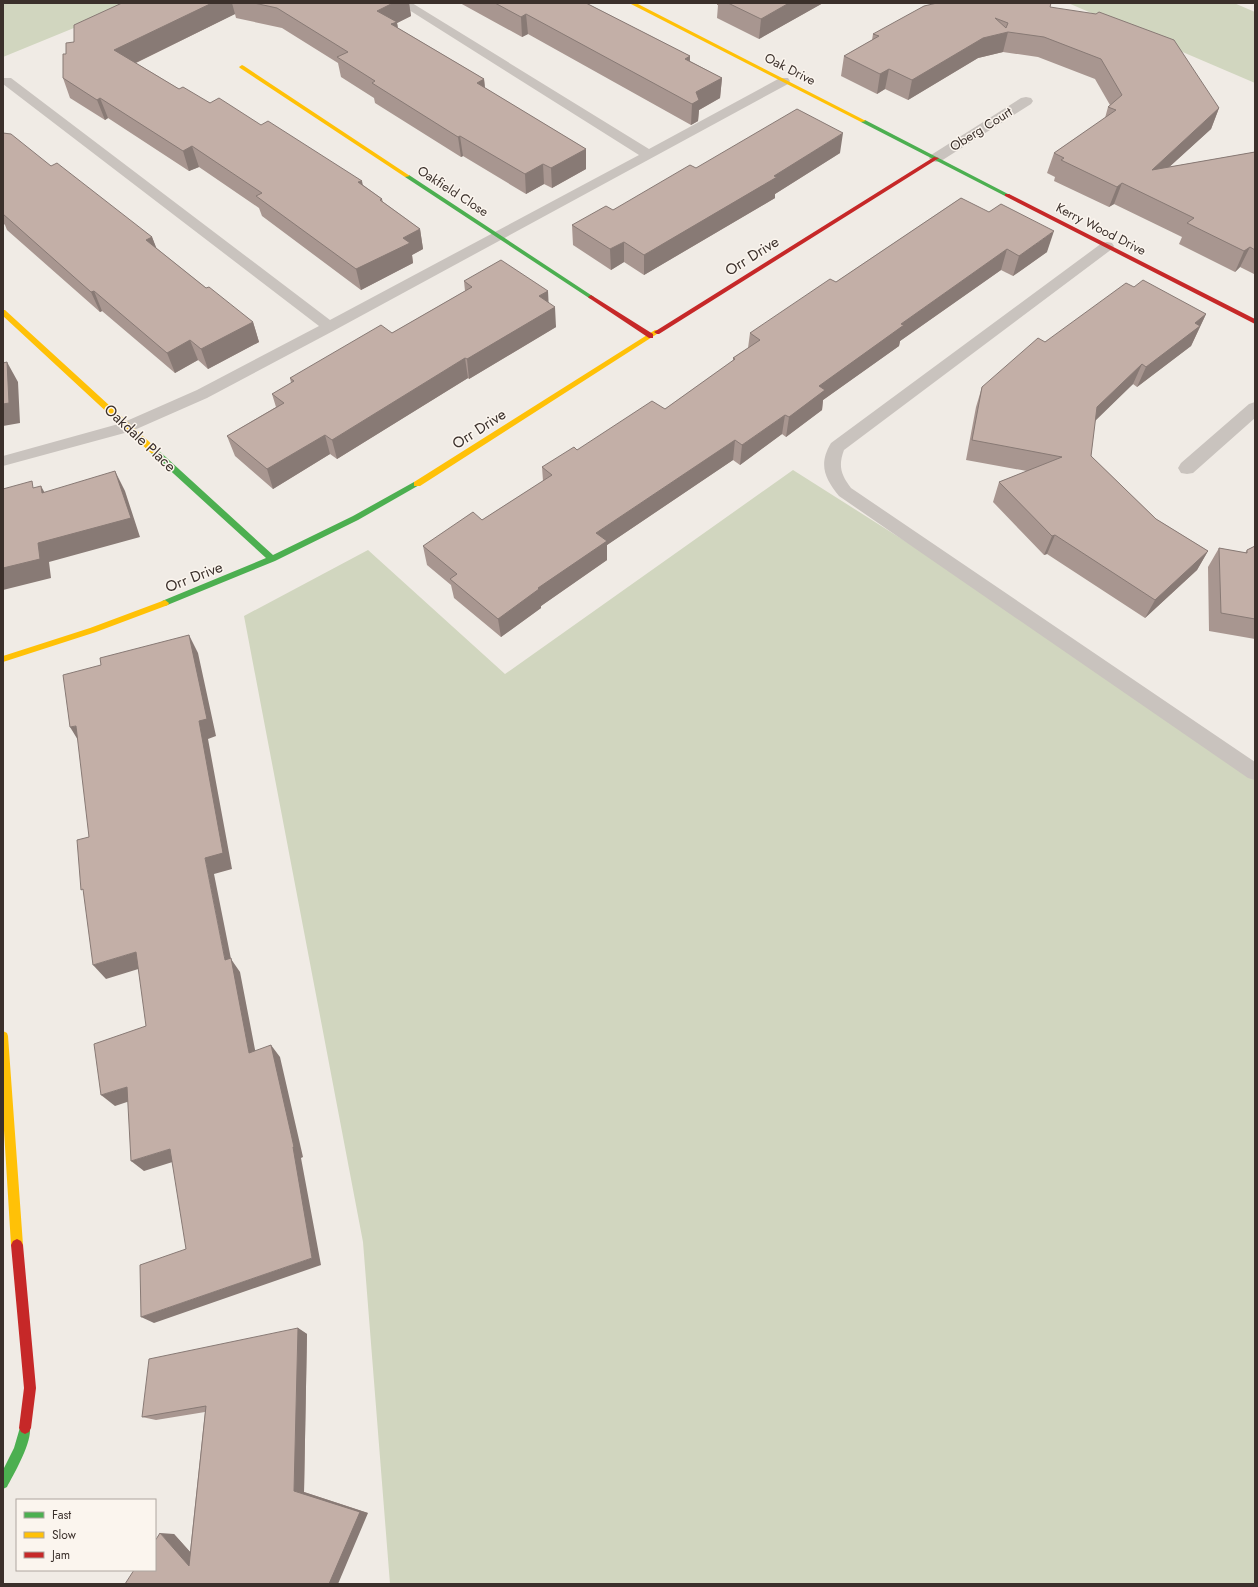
<svg xmlns="http://www.w3.org/2000/svg" width="1258" height="1587" font-family="Jost,sans-serif">
	<rect width="100%" height="100%" fill="#f0ebe5"/>
	<!-- green -->
	<path fill="#d1d6bf" d="M3,3H135L3,57Z
		M1068,3H1234L1255,12V83Z
		M793,470L1132,685L1255,773V1584H390L363,1242L244,616L368,550L505,674Z"/>
	<g fill="none" stroke-linecap="round" stroke-linejoin="round">
		<!-- lane -->
		<path fill="#c9c3be" fill-rule="evenodd" d="M398,3H412L649,149L780,78H788L790,81L788,84L335,330L207,398L132,431L3,466V456L122,423L197,390L319,326L3,84V78H11L330,320L639,155Z
			M1107,242L1112,243L1114,246L1112,249L844,450C838,466 841,475 851,488L1255,762V780L1248,778L839,496C825,478 818,465 831,443L1102,243Z"/>
		<!-- street -->
		<path fill="#c9c3be" fill-rule="evenodd" d="M1026,97L1031,98L1033,101L1031,104L941,161L936,162L931,161L929,158L931,155L1021,98Z
			M1255,402V418L1193,473L1187,474L1181,473L1178,468L1181,463L1249,404Z"/>
		<!-- fast -->
		<path fill="#4caf50" fill-rule="evenodd" d="M861,120H865L1010,195L1005,196L861,122Z
			M405,175H409L594,297L591,299L589,298L405,177Z
			M154,448L157,449L273,555L353,516L414,482H420L421,484L358,520L275,561L165,606L161,603L162,601L266,558L151,453V449Z
			M25,1422L29,1424C35,1438 14,1474 7,1487L3,1489V1470L14,1448L21,1424Z"/>
		<!-- slow -->
		<path fill="#ffc107" fill-rule="evenodd" d="M629,3H636L866,121L861,122Z
			M242,65L244,66L410,176L405,177L240,68L239,67Z
			M3,310H5L157,449V453H151L3,316Z
			M655,330H657L660,332L420,486H414V482Z
			M165,600L169,603L168,605L96,632L3,662V656L90,628Z
			M3,1031L7,1033L8,1036L23,1245L21,1249L17,1251L13,1249L11,1245L3,1114Z"/>
		<!-- jam -->
		<path fill="#c62828" fill-rule="evenodd" d="M934,157L939,158L659,334H657L654,332Z
			M1005,194H1009L1255,319V324L1005,196Z
			M591,295L653,334V338H649L589,298L588,297Z
			M17,1239L21,1241L23,1245L36,1388L31,1428L29,1432L25,1434L21,1432L19,1428L24,1388L11,1245L13,1241Z"/>
	</g>
	<!-- wall -->
	<path fill="#a89690" d="M122,3H409L411,16L397,23L398,28L484,79L485,88L586,149V169L552,188L544,184L526,194L463,156L461,157L375,103L374,98L341,77L338,63L282,28L236,18L235,14L136,63L179,89L261,125L363,185L382,199L383,202L420,229L423,249L412,255L413,263L361,290L262,216L259,208L199,167L189,171L108,118L105,120L70,98L63,78L66,54L74,42Z
		M460,3H586L690,56V61L722,78L720,98L699,110L698,121L691,125L528,34L522,37Z
		M717,3H823L759,39L717,18L718,5H717Z
		M1050,7L1219,108L1211,129L1169,167L1255,152V273L1254,274L1240,267L1235,272L1179,244L1182,237L1114,204L1109,207L1054,181L1055,177L1047,173L1054,153L1105,118L1108,107L1110,105L1095,79L1038,57L1003,52L978,58L908,100L885,89L877,94L841,76L844,56L872,40L873,34Z
		M3,133L51,166L152,237L156,248L206,288L253,322L259,342L208,369L198,360L175,373L102,311L100,312L7,230L5,225L3,223Z
		M840,153L775,194V198L644,275L624,262L611,270L573,245L572,225L613,210L696,168Z
		M961,198L1047,252L1013,276L1001,270L900,341L899,346L823,400L822,410L786,437L782,434L740,465L733,460L607,545V560L541,606V608L501,637L454,598L451,585L427,565L423,546L482,520L543,481L542,467L577,450L665,409L733,361V358L748,348L750,333L836,282Z
		M464,281L548,291V302L556,327L469,379L468,378L337,459L330,454L273,489L235,456L227,436L276,407L272,394L291,383L290,378L392,333L465,291Z
		M1134,287L1206,314L1191,346L1137,387L1133,384L1095,420L1091,456L1156,519L1208,551L1197,570L1145,618L1047,554L1044,555L993,502L999,482L1027,471L966,460L976,407L982,387L1045,342Z
		M1255,546V639L1209,631L1208,567L1219,548L1245,553L1247,550Z
		M298,1328L307,1334L304,1492L368,1513L125,1584L174,1534L190,1552L205,1412L156,1420L142,1417Z"/>
	<!-- shaded-wall -->
	<path fill="#887a75" d="M212,3H232L235,14L121,70L114,50Z
		M393,3H409L411,16L397,23L400,42L377,11Z
		M789,3H823L759,39L761,19Z
		M526,14L528,34L522,37L521,17Z
		M1008,32L1003,52L978,58L908,100L912,80L983,38Z
		M690,56L689,77L685,59Z
		M889,69L885,89L877,94L880,74Z
		M722,78L720,98L699,110L698,121L691,125L692,104L696,92Z
		M484,79L486,99L477,83Z
		M100,98L108,118L105,120L97,100Z
		M1219,108L1211,129L1144,190L1152,170Z
		M843,133L840,153L775,194V198L644,275V255Z
		M460,136L463,156L461,157L458,137Z
		M192,146L199,167L189,171L183,151Z
		M586,149V169L552,188L551,168Z
		M543,164L544,184L526,194L525,174Z
		M362,181L366,201L358,182Z
		M1122,183L1114,204L1109,207L1117,187Z
		M420,229L423,249L412,255L413,263L361,290L356,269L403,238Z
		M1054,231L1047,252L1013,276L1019,256Z
		M152,237L160,257L146,240Z
		M624,242V262L611,270L610,249Z
		M1250,247L1240,267L1235,272L1244,251Z
		M1007,249L1001,270L900,341L899,346L823,400L822,410L786,437L789,417L819,386L901,324Z
		M94,291L102,311L100,312L91,292Z
		M548,291L549,310L555,307L556,327L469,379L467,359L539,296Z
		M1206,314L1191,346L1137,387L1146,367L1195,323Z
		M253,322L259,342L208,369L201,349Z
		M190,340L198,360L175,373L167,353Z
		M465,358L468,378L337,459L332,440Z
		M7,362L18,382L20,423L3,426V404Z
		M1142,364L1133,384L1089,427L1097,407Z
		M785,415L782,434L740,465L742,445Z
		M325,435L330,454L273,489L267,469Z
		M735,440L733,460L607,545V560L541,606V608L501,637L498,619L538,588L596,533Z
		M115,471L125,491L140,537L49,562L51,578L3,590V568L38,543Z
		M41,486L52,506L42,493Z
		M1055,535L1047,554L1044,555L1052,536Z
		M1208,551L1197,570L1145,618L1155,600Z
		M189,635L198,653L216,736L208,739L232,869L214,874L231,959L240,972L258,1065L249,1053L225,960L205,858L199,721Z
		M76,726L81,745L70,727Z
		M136,952L148,966L106,979L93,965Z
		M271,1045L280,1057L303,1157L301,1158L321,1265L154,1323L141,1317L312,1258Z
		M127,1087L139,1098L115,1106L101,1095Z
		M170,1149L182,1159L144,1171L131,1161Z
		M298,1328L307,1334L304,1492L368,1513L338,1584H329L294,1491Z
		M160,1533L174,1534L202,1565L189,1566Z"/>
	<!-- building -->
	<path fill="#c3afa7" stroke="#887a75" fill-rule="evenodd" d="M122,3H212L114,50L179,89L183,87L210,103L219,98L261,125L268,121L362,181L358,182L382,199L380,200L420,229L403,238L410,243L356,269L256,196L262,193L192,146L183,151L100,98L97,100L63,78V54H66V43L74,42V25Z
		M254,3H393L377,11L397,22L391,24L484,79L477,83L586,149L551,168L543,164L525,174L460,136L458,137L372,83L375,81L337,57L348,52L277,8Z
		M495,3H586L690,56L685,59L722,78L696,92L699,100L692,104L526,14L521,17Z
		M728,3H789L761,19Z
		M937,3H1051L1050,7L1096,14L1099,12L1174,40L1219,108L1152,170L1255,152V250L1250,247L1244,251L1187,223L1194,218L1122,183L1117,187L1061,160L1064,158L1054,153L1116,110L1108,107L1122,95L1101,59L1044,37L1008,32L983,38L912,80L889,69L880,74L844,56L879,36L873,34L924,6ZM995,18L1008,23L1006,28Z
		M797,109L843,133L774,176L777,177L644,255L624,242L610,249L572,225L606,206L613,210L690,165L696,168Z
		M3,133L11,134L51,166L57,163L152,237L146,240L206,288L209,287L253,322L201,349L190,340L167,353L94,291L91,292L3,214Z
		M961,198L989,212L1001,204L1054,231L1019,256L1007,249L901,324L904,325L819,386L825,390L789,417L785,415L742,445L735,440L596,533L607,541L538,588L539,589L498,619L450,579L457,574L423,546L473,512L482,520L552,475L542,467L574,447L577,450L652,401L665,409L735,359L733,358L760,340L750,333L830,279L836,282Z
		M501,260L548,291L539,296L555,307L467,359L465,358L332,440L325,435L267,469L227,436L284,403L272,394L294,381L290,378L381,325L392,333L472,287L464,281Z
		M1143,280L1206,314L1195,323L1200,326L1146,367L1142,364L1097,407L1091,456L1156,519L1208,551L1155,600L1055,535L1052,536L999,482L1062,457L972,440L982,387L1038,338L1045,342L1126,283L1134,287Z
		M7,362L9,403L3,404V363Z
		M115,471L131,518L38,543L40,559L3,568V489L32,481L33,488L41,486L42,493Z
		M1255,546V619L1221,613L1219,548L1247,553V550Z
		M189,635L207,719L199,721L223,853L205,858L225,960L231,958L249,1053L271,1045L294,1147H293L312,1258L141,1317L140,1265L186,1249L170,1149L131,1161L127,1087L101,1095L94,1044L146,1026L136,952L93,965L83,889L81,890L77,840L89,837L76,726L70,727L63,675L101,665L100,658Z
		M298,1328L294,1491L360,1512L329,1584H125L134,1570H155V1541L160,1533L189,1566L206,1406L142,1417L149,1359Z"/>
	<g text-anchor="middle" dominant-baseline="central" stroke-width="3" stroke-linejoin="round" paint-order="stroke">
		<!-- far-street labels -->
		<g font-size="13" fill="#3b302b" stroke="#fbf5ee">
			<text transform="translate(790 69) rotate(27)">Oak Drive</text>
			<text transform="translate(981 129) rotate(-32)">Oberg Court</text>
			<text transform="translate(453 191) rotate(33)">Oakfield Close</text>
			<text transform="translate(1101 229) rotate(27)">Kerry Wood Drive</text>
		</g>
		<!-- street labels -->
		<g font-size="15" fill="#3b302b" stroke="#fbf5ee">
			<text transform="translate(752 256) rotate(-32)">Orr Drive</text>
			<text transform="translate(479 429) rotate(-33)">Orr Drive</text>
			<text transform="translate(140 438) rotate(43)">Oakdale Place</text>
			<text transform="translate(194 577) rotate(-21)">Orr Drive</text>
		</g>
	</g>
	<!-- border -->
	<rect width="1258" height="1587" fill="none" stroke="#3b302b" stroke-width="8"/>
	<!-- legend -->
	<rect x="16" y="1499" width="140" height="72" fill="#fbf5ee" stroke="#aea6a0"/>
	<rect x="24" y="1512" width="20" height="6" fill="#4caf50" stroke="#aea6a0"/>
	<text x="52" y="1519" font-size="12" fill="#3b302b">Fast</text>
	<rect x="24" y="1532" width="20" height="6" fill="#ffc107" stroke="#aea6a0"/>
	<text x="52" y="1539" font-size="12" fill="#3b302b">Slow</text>
	<rect x="24" y="1552" width="20" height="6" fill="#c62828" stroke="#aea6a0"/>
	<text x="52" y="1559" font-size="12" fill="#3b302b">Jam</text>
</svg>
